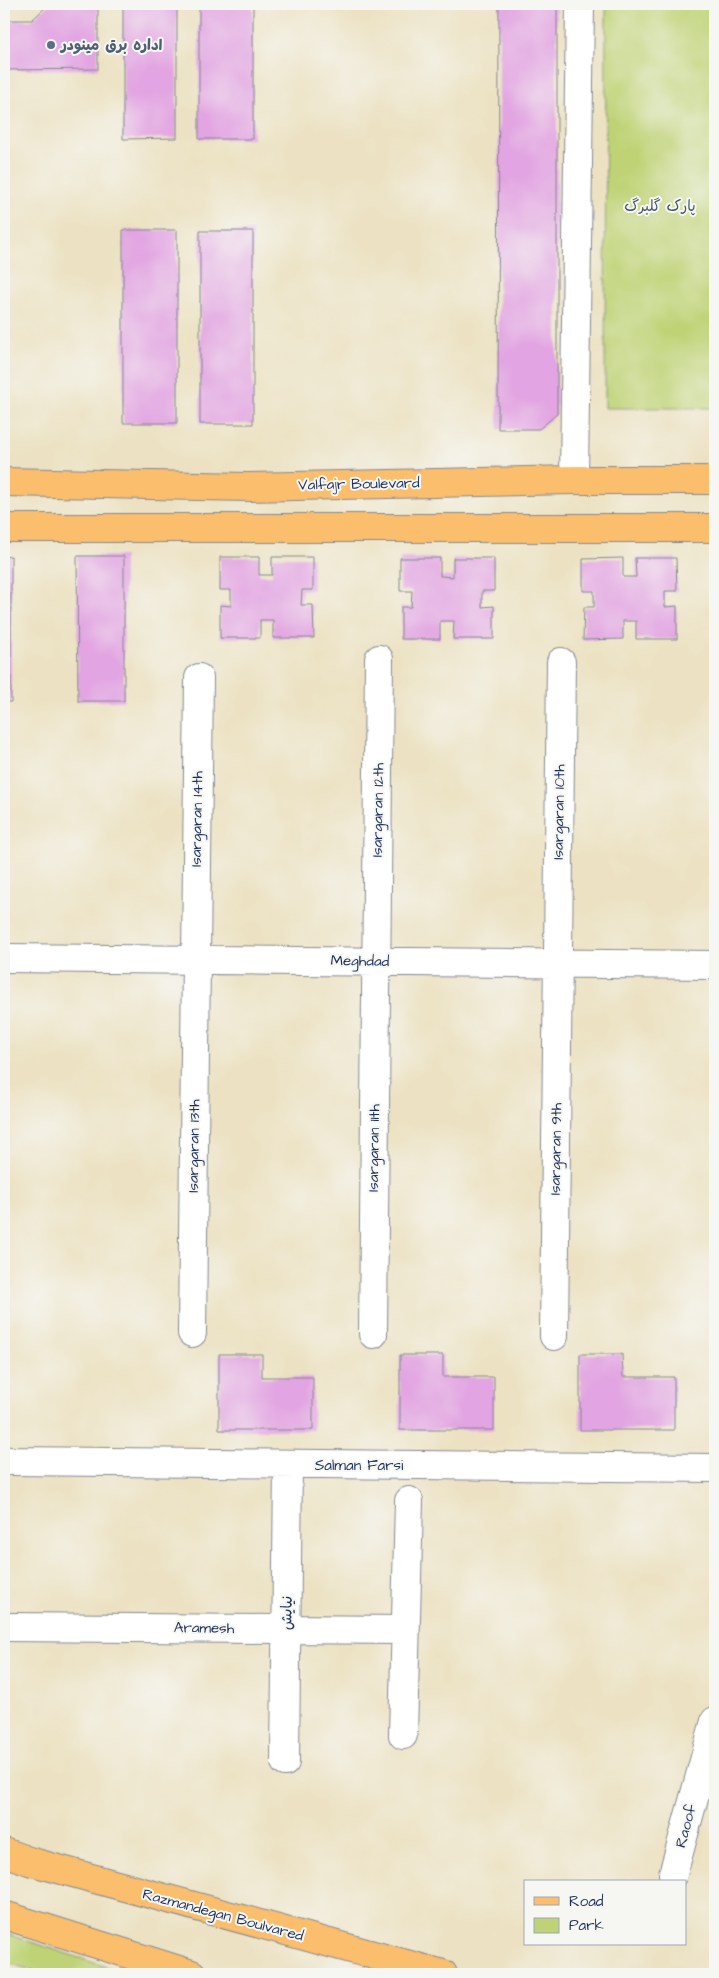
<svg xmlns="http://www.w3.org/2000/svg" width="719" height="1978" font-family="'Architects Daughter','Playpen Sans Arabic',sans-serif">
	<rect width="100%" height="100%" fill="#f6f6f2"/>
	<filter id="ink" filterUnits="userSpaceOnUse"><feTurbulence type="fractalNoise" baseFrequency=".02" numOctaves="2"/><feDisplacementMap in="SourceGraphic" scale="10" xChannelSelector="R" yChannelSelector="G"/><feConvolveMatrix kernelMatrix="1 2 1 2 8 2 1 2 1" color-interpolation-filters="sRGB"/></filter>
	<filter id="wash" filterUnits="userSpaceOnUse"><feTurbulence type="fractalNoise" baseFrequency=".0096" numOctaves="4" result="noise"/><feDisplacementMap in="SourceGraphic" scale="20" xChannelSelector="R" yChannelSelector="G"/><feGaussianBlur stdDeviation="1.12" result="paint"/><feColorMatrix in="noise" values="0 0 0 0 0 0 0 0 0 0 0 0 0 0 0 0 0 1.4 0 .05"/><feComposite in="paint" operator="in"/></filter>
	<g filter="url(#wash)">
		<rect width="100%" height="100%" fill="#ece2c3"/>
		<!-- green -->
		<path fill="#bfd376" stroke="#6d816a" d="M606,4H715V408H605Z
			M4,1933L122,1972V1974H45L4,1962Z"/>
		<g id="blocks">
			<!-- building -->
			<path fill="#e2a4e2" d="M49,4H98V69L4,70V20H32Z
				M123,4H177V138L123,139Z
				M199,4H253V139H199Z
				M499,4H557V414L539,429H498Z
				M123,230H177V423H123Z
				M200,231H253V424H200Z
				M11,556V702H4V557Z
				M77,556H124V701H78Z
				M220,557H259V575H272V557H313V590H302L301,605H313L314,638H273V620H260V638H220V605L231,606V590H220Z
				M400,558H440V576L453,577V558H494V591H482V607L494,606V639H453L454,621H440V639H401V607H411L412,591H400Z
				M623,558V577H636L635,558H676L677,591H665V607L677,606V639H636V621H623V639L583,640L584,607H594V591H583V559Z
				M219,1354H262V1377H313V1430H219Z
				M580,1354H622L623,1377H674V1430H580Z
				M400,1355H443V1377H494V1430H400Z"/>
		</g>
	</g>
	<g filter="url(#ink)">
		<use href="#blocks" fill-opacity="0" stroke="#848890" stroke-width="1"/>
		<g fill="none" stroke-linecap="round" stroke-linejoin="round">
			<defs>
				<path id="minor" d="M574,480L580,4
					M4,958L715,965
					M192,1333L199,678
					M373,1334L379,659
					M554,1336L561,662
					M4,1460L10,1461L715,1468
					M4,1627L405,1630
					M403,1735L409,1501
					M285,1762L288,1464
					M673,1874L715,1721"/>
				<path id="major" d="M4,482L248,487L574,480H715
					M4,528H715
					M4,1852L29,1861L443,1974
					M4,1915L192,1974"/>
			</defs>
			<!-- minor casing -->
			<use href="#minor" stroke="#848890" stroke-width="30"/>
			<!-- major casing -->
			<use href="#major" stroke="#848890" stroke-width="30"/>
			<!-- minor -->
			<use href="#minor" stroke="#fff" stroke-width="28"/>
			<!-- major -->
			<use href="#major" stroke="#fabe6d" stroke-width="28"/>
		</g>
	</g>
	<!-- markers -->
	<circle fill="#5c6f8a" stroke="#f6f6f2" stroke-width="2" cx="51" cy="45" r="5"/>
	<g text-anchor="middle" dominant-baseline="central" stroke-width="4" stroke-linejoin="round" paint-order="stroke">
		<!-- service labels -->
		<g font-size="15" font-weight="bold" fill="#4e5e75" stroke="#f6f6f2" text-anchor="start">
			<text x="61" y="45">اداره برق مینودر</text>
		</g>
		<!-- park labels -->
		<g font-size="15" fill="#445864" stroke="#f6f6f2">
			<text x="660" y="206">پارک گلبرگ</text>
		</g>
		<!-- street labels -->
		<g font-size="15" fill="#1b2f5e" stroke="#f6f6f2">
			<text transform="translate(359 484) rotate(-1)">Valfajr Boulevard</text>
			<text transform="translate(378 810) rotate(-89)">Isargaran 12th</text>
			<text transform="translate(559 812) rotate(-89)">Isargaran 10th</text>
			<text transform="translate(197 819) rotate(-89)">Isargaran 14th</text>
			<text transform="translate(360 961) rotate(1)">Meghdad</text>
			<text transform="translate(194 1146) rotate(-89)">Isargaran 13th</text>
			<text transform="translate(374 1148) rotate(-89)">Isargaran 11th</text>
			<text transform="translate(556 1149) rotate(-89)">Isargaran 9th</text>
			<text x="359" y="1465">Salman Farsi</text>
			<text transform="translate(287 1613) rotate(-89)">نیایش</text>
			<text transform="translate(204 1628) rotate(1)">Aramesh</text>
			<text transform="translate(686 1826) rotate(-75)">Raoof</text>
			<text transform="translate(223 1915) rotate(15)">Razmandegan Boulvared</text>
		</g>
	</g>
	<!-- margin -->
	<rect width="719" height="1978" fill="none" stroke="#f6f6f2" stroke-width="20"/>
	<!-- legend -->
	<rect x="524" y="1880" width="162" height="65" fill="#f6f6f2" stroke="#9ea6b7"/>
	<rect x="534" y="1897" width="25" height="8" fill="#fabe6d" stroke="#9ea6b7"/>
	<text x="569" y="1906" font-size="15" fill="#1b2f5e">Road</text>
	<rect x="534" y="1918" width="25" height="15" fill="#bfd376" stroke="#9ea6b7"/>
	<text x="569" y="1930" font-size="15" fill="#1b2f5e">Park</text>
</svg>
